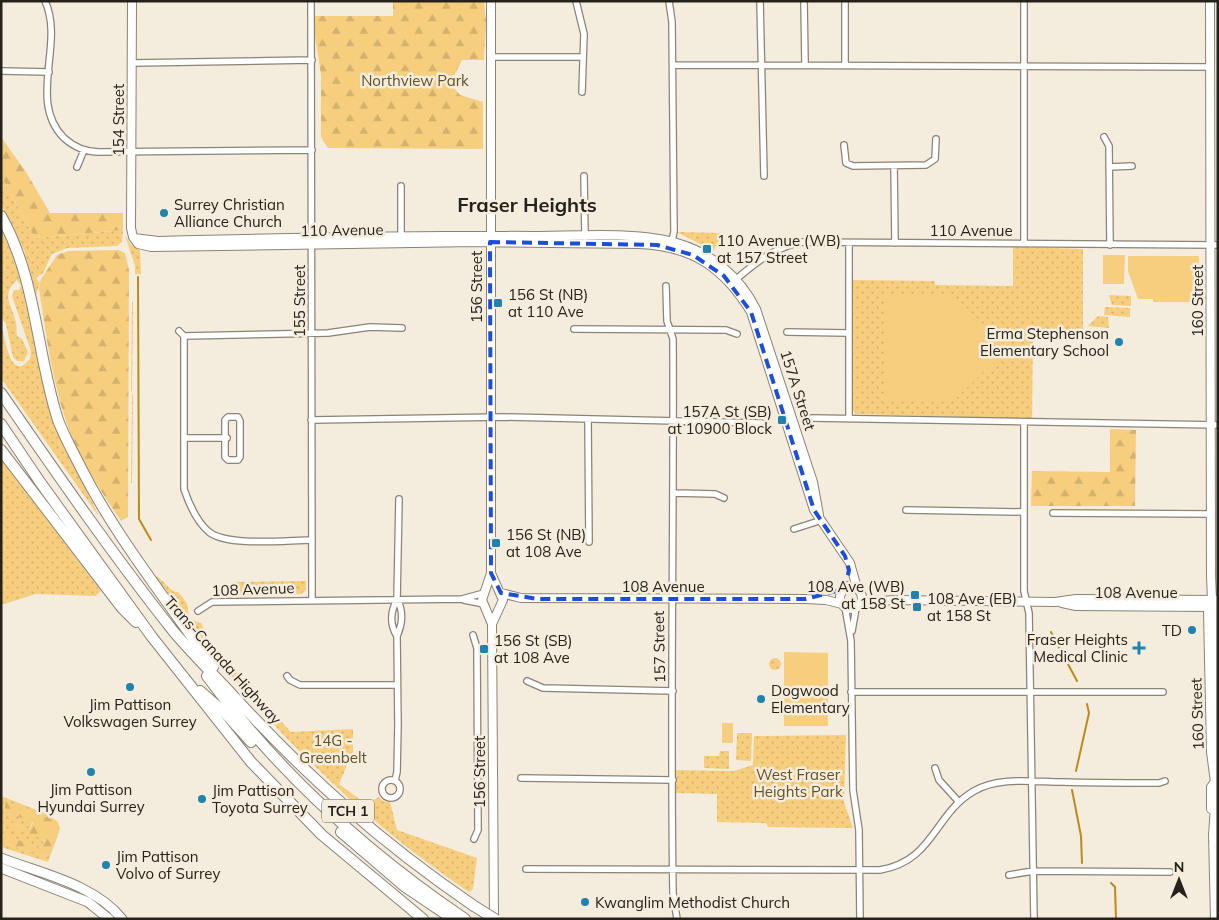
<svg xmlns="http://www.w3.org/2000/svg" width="1219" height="920" font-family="Mulish,sans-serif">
	<defs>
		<pattern id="green-dots" width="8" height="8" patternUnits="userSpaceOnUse" patternTransform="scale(1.25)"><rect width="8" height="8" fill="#f7ce7e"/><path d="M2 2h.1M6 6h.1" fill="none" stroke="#d4b16c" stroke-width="1.8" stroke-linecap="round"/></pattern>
		<pattern id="forest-firs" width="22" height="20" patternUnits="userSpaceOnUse" patternTransform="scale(1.25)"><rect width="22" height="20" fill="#f7ce7e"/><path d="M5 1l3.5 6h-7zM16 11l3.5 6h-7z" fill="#d4b16c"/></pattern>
	</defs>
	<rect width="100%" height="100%" fill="#f4ecdc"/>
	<!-- green -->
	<path fill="url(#green-dots)" d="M1,176L35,238L123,230L122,242L117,246L67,248L52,254L43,273L36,278L40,283L36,295L24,250L1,205Z
		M1,226L17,262L62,440L100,518L1,378V323C4,331 9,381 27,362C31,359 31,355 31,351L12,296L14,290H19L21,286L17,280C0,296 12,304 16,323C17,327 16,332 17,336L22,339L28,352L24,361H17L13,357L6,324L1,317Z
		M677,232L723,233L713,251Z
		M125,235L131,245L140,250L141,274H135V266Z
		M1013,247L1083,249V334H1033L1032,419L855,414L852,407L851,280L935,281V285L1013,286Z
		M1109,295L1131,296V306L1112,305Z
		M132,302L133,303L132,392L131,391Z
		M1105,307L1130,308V317L1104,315Z
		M1098,316L1108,317L1109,328L1088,326Z
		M132,394L133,395L132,483H131Z
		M1,459L101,591L96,596L36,594L1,605Z
		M155,576C165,580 169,592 178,592C181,595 184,599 186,602C191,614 183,618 201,623L211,643L222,657L223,666Z
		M306,581V590L301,594L234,595V582Z
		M769 664a6 6 0 1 1 12 0a6 6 0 1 1-12 0Z
		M266,705L291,732L353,729V751L339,784L366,804L379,797L383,801L390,802L397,830L477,858L473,889L469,892C393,841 327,782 265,715Z
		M737,733H752L751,761L736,760Z
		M846,735L844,802L853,828L768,827L766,823L717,822V794L674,793V770L734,771L753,765L754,736Z
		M720,751H729V769L704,768V756H719Z
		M1,796L47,814L58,822L60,829L48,862L1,847V842L47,857L58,822L8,812L32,821L30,829L9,822L45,839L42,847L37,848L3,835L1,833Z"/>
	<!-- forest -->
	<path fill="url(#forest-firs)" d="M393,1H484L486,21L484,60H462L454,76V88L460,95L483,102V149L328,148L321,137V75L312,16H393Z
		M1,137L26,172L50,213H123V230L35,238L1,176Z
		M118,250L125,253L129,270L128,517L121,521C101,491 79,459 67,424C52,380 46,335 39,289L41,279L57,255L68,251Z
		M1110,429L1136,430L1135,506H1031L1032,471L1110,472Z
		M222,657L266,705L265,715L223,666Z
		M6,801L58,822V830L47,857L1,842V833L38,848L42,847L45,840L7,826L9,822L30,829L33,823L8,812L5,808Z"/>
	<!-- pitch -->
	<path fill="#f7ce7e" d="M1103,255H1125L1124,284H1103Z
		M1128,256H1199L1198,297L1194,302H1153V299H1138L1128,271Z
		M952,294L1006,346V351L952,402H886L885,295Z
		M784,652L828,653V726H784Z
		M722,723H733V743H722Z"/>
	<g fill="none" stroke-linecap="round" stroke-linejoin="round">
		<!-- stream -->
		<path stroke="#ba8c1e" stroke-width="2" d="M138,277L139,519L151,540
			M1051,632L1077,681
			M1076,771L1089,713L1087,704
			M1072,790L1081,836L1082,863
			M1111,883L1115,887L1116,919"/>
		<defs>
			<path id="minor" d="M45,1C65,44 27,101 64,138C74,147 85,152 99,152L312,150
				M311,1L312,601
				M576,1L584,34L582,92
				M669,1L672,22L674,232L671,245
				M760,1L764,176
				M804,1L805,63
				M491,57H582
				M132,63L312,60
				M845,64V1
				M673,65L1211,67
				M1,71L49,72
				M1104,137L1109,146L1110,245
				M844,145L846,163L853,166L926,165L935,159L936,139
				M894,166L895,243
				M77,167L84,150
				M1109,167L1132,166
				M584,176L585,237
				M401,186V239
				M849,243V419
				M1024,244V1
				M734,281C755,263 772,249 800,242L1218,245
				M666,286L667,321L673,339C674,524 670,708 673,893L677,919
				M574,329L726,330L737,334
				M179,331L184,336
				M787,332L848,333
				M184,336V489C189,504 196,521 209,532C228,547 287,540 312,540
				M184,336L328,333L370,327L402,328
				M228,417H238L240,421V457L238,460H228L225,457V420Z
				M812,418L1218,425
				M588,419L589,542
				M311,420L503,417L761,423
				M1024,423V591L1029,613L1034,919
				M184,438H227
				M674,493L715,494L724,498
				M906,510L1024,512
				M1053,513L1211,514
				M794,529L822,520
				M464,600L484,604
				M845,607L851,641L853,790L859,830L860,919
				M198,611L212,602L462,599L484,593
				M852,631L856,608
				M473,635L477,648L478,830L474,839
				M397,636C390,625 390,612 397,600L399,499
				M287,676L290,680L300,685H397
				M527,681L543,688L673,691
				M851,692H1163
				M935,768L939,780L959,802
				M521,778L673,780
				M382 789a9 9 0 1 1 18 0a9 9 0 1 1-18 0Z
				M395,781L397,772L398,725L397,636C402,625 404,611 397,600
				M526,869L880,870C934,861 934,814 974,791C999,776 1035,782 1063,782C1095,783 1127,783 1159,783L1165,781
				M1009,875L1033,871L1170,872"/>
			<path id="tertiary" d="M132,1L131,228L133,237L138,244L151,247L476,242L639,244C693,246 724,268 751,312L814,510L850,563L857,588
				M491,1V573L482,600L492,624L494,919
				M1210,1L1211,576L1212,600L1215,614C1216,660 1219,724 1214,767
				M134,238L158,241C283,238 408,235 533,236C574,236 640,231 677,243C712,253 740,277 756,309L813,482L819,515
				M491,573L503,600L492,624
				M840 598a11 11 0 1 1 22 0a11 11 0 1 1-22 0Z
				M501,593L521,598L805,599L826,600L842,604
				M1212,600L1208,612L1211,752L1216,790L1213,836
				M861,603L894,600L1055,602L1076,599L1218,600
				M1062,603L1076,606L1212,607
				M1211,809V787L1214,783
				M1213,833L1215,919"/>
			<path id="secondary" d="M1,858C42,874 94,884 122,919
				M1,868L88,902L109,919"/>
			<path id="motorway" d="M1,216C37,280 36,352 58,420C64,436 73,452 81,468C117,539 168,601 213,667
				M1,393C57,474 113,555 174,632C191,652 210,671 228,690C304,774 380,842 474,906
				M1,424L40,482L152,637L251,762L322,835L423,919
				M1,450L122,608L136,622
				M207,676C278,772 366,852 465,919
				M200,691L224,712L251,742
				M341,832L404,886L453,919"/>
		</defs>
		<!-- minor casing -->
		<use href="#minor" stroke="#8b8375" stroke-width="8"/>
		<!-- tertiary casing -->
		<use href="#tertiary" stroke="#8b8375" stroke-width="10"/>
		<!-- secondary casing -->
		<use href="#secondary" stroke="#8b8375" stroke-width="11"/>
		<!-- motorway casing -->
		<use href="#motorway" stroke="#8b8375" stroke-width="12"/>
		<!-- minor -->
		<use href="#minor" stroke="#fff" stroke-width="5.5"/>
		<!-- tertiary -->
		<use href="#tertiary" stroke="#fff" stroke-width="8"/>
		<!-- secondary -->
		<use href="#secondary" stroke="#fff" stroke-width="9"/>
		<!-- motorway -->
		<use href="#motorway" stroke="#fff" stroke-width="10"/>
		<defs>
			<path id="motorway-bridge" d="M474,906L495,919"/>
		</defs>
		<!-- motorway-bridge casing -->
		<use href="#motorway-bridge" stroke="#8b8375" stroke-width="12" stroke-linecap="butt"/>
		<!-- motorway-bridge -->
		<use href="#motorway-bridge" stroke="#fff" stroke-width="10"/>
	</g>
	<!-- marked area -->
	<path fill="none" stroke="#1d4ed8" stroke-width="4" stroke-dasharray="10 6" stroke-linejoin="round" d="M490,242L657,245L693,255L724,276L751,312L814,510L845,556L849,570L845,589L805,599H538L501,593L491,573Z"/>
	<!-- markers -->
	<g fill="#2182ad" stroke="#f4ecdc" stroke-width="2">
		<circle cx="164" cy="213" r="5"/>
		<rect x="702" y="244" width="10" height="10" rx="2.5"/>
		<rect x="493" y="298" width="10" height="10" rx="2.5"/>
		<circle cx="1119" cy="342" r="5"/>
		<rect x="777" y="415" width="10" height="10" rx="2.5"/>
		<rect x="491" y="538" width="10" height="10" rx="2.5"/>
		<rect x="910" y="590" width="10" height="10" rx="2.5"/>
		<rect x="912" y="602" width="10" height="10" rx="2.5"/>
		<circle cx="1192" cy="630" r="5"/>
		<path d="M1136.5 640.5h5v5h5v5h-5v5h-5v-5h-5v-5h5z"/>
		<rect x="479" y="644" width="10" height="10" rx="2.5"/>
		<circle cx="130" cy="687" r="5"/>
		<circle cx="761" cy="699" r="5"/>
		<circle cx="91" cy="772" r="5"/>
		<circle cx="202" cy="799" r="5"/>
		<circle cx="106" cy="865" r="5"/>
		<circle cx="585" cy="902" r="5"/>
	</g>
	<g text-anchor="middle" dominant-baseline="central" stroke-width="5" stroke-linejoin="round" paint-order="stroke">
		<!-- shield labels -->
		<rect fill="#f4ecdc" stroke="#635f56" stroke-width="1" x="322" y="799.5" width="52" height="23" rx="4"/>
		<g font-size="14" font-weight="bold" fill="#25221c">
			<text x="348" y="811">TCH 1</text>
		</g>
		<!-- park labels -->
		<g font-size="15" fill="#645027" stroke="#f4ecdc">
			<text x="415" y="80">Northview Park</text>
			<text x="333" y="740">14G -<tspan x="333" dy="17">Greenbelt</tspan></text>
			<text x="798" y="774">West Fraser<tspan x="798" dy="17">Heights Park</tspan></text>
		</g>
		<!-- street labels -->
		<g font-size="15" fill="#25221c" stroke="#f4ecdc">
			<text transform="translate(118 120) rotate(-90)">154 Street</text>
			<text transform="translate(342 230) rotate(-1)">110 Avenue</text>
			<text x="971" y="230">110 Avenue</text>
			<text transform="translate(476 287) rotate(-90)">156 Street</text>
			<text transform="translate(299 301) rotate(-90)">155 Street</text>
			<text transform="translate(1197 301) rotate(-90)">160 Street</text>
			<text transform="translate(798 390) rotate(72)">157A Street</text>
			<text x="663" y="586">108 Avenue</text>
			<text transform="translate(253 589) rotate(-2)">108 Avenue</text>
			<text x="1136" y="592">108 Avenue</text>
			<text transform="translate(659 647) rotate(-91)">157 Street</text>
			<text transform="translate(223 660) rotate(48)">Trans-Canada Highway</text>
			<text transform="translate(1197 714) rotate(-92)">160 Street</text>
			<text transform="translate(479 772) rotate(-90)">156 Street</text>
		</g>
		<!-- poi labels -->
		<g font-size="15" fill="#25221c" stroke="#f4ecdc" text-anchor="start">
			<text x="174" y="204">Surrey Christian<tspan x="174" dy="17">Alliance Church</tspan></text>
			<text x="717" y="240">110 Avenue (WB)<tspan x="717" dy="17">at 157 Street</tspan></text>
			<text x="508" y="294">156 St (NB)<tspan x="508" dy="17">at 110 Ave</tspan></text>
			<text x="1109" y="333" text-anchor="end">Erma Stephenson<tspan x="1109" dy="17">Elementary School</tspan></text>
			<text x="772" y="411" text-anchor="end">157A St (SB)<tspan x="772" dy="17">at 10900 Block</tspan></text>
			<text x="506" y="534">156 St (NB)<tspan x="506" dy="17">at 108 Ave</tspan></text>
			<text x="905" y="586" text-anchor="end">108 Ave (WB)<tspan x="905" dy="17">at 158 St</tspan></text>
			<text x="927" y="598">108 Ave (EB)<tspan x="927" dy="17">at 158 St</tspan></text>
			<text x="1182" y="630" text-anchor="end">TD</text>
			<text x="1128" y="639" text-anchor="end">Fraser Heights<tspan x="1128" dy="17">Medical Clinic</tspan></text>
			<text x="494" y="640">156 St (SB)<tspan x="494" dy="17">at 108 Ave</tspan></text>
			<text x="771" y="690">Dogwood<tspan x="771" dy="17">Elementary</tspan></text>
			<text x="130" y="704" text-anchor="middle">Jim Pattison<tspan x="130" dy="17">Volkswagen Surrey</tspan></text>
			<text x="91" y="789" text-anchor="middle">Jim Pattison<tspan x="91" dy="17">Hyundai Surrey</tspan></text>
			<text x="212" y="790">Jim Pattison<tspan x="212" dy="17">Toyota Surrey</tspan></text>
			<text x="116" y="856">Jim Pattison<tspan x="116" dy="17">Volvo of Surrey</tspan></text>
			<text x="595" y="902">Kwanglim Methodist Church</text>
		</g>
		<!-- district labels -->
		<g font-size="20" font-weight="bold" fill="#25221c" stroke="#f4ecdc">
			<text x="527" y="204">Fraser Heights</text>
		</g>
	</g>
	<!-- border -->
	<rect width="1219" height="920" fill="none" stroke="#25221c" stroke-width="5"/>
	<!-- north arrow -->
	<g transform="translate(1179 880)" stroke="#f4ecdc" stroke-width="4" paint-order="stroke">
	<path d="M0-4L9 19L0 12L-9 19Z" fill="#25221c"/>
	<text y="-8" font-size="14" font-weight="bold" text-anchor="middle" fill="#25221c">N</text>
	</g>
</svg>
